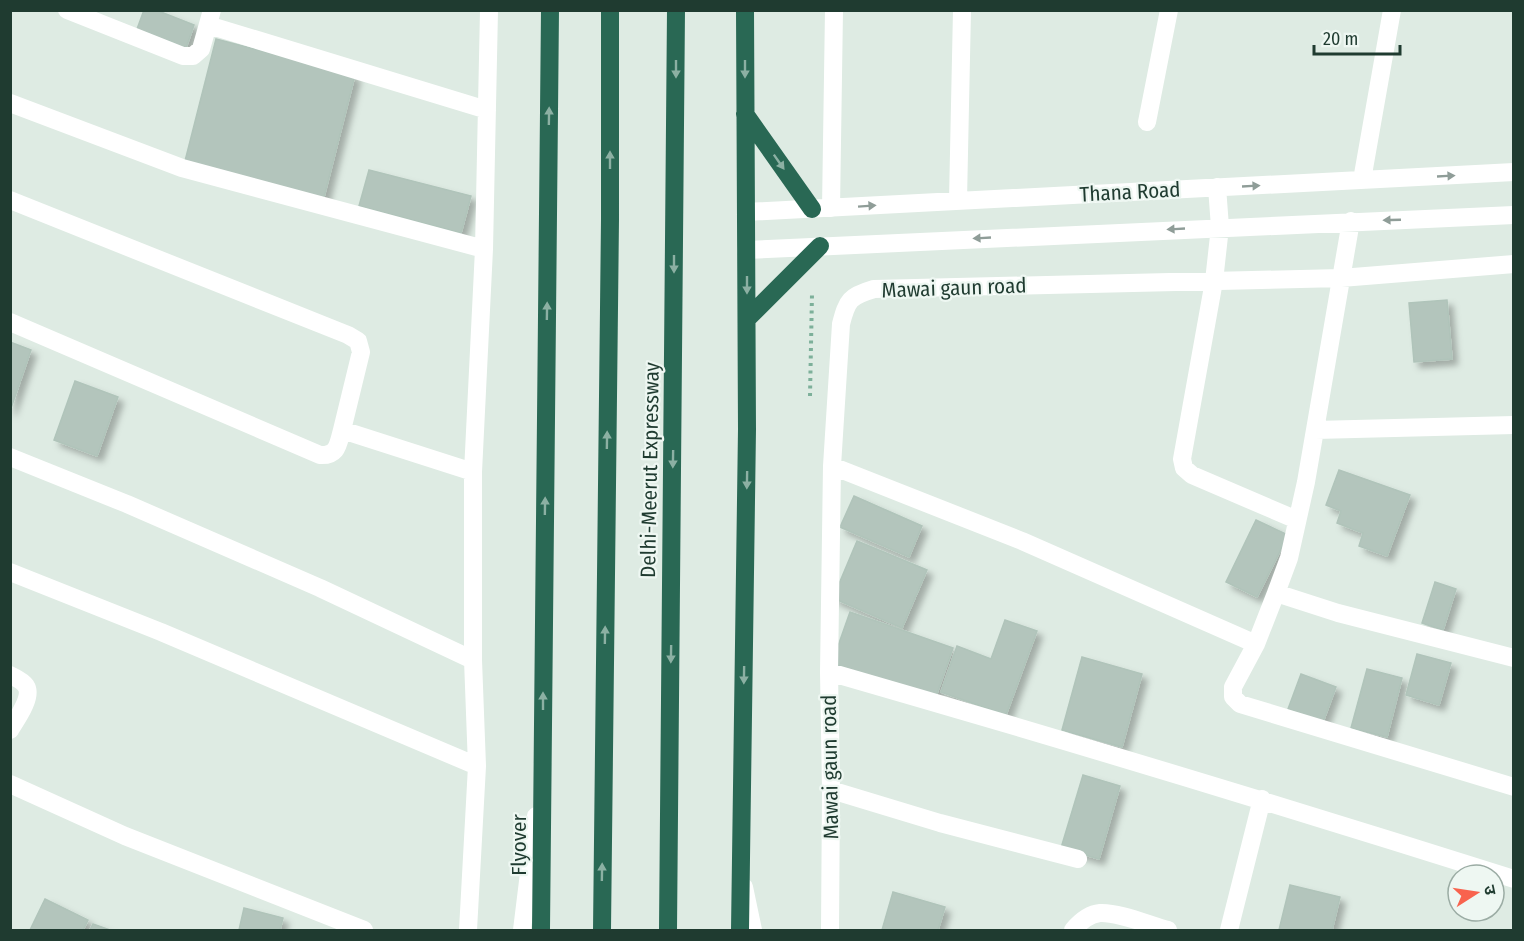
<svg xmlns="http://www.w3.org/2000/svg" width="1524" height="941" font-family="'Fira Sans Condensed','Noto Sans Devanagari',sans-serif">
	<defs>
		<filter id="shadow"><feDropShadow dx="5.5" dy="5.5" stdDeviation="3" flood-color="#0004"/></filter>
	</defs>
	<rect width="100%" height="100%" fill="#deebe3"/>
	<!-- building -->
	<path fill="#b3c5bc" stroke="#b0c4ba" stroke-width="1.5" filter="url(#shadow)" d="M144,10H156L194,25L186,48L137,29Z
		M216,39L355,75L323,201L184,165Z
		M369,170L471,196L461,233L359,206Z
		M1447,300L1452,359L1414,362L1409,303Z
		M10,342L31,350L10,411Z
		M75,381L118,397L97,456L54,440Z
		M1339,470L1410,495L1387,556L1359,546L1363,533L1337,523L1341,511L1326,505Z
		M854,496L922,526L909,557L840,527Z
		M1256,520L1288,535L1257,597L1226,582Z
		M857,541L927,570L902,628L833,598Z
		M1435,582L1456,589L1443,630L1422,623Z
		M850,612L953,648L935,699L832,663Z
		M1005,620L1037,631L1006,715L941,692L957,646L991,659Z
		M1417,654L1451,663L1439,705L1406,695Z
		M1082,657L1142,674L1122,747L1062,730Z
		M1367,669L1402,678L1387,737L1351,728Z
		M1301,674L1336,687L1323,722L1288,709Z
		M1083,775L1120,786L1099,859L1061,848Z
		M1290,885L1340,897L1332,930H1279Z
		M893,892L945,907L938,930H882Z
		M45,899L88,920L83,930H30Z
		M244,908L283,918L280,930H239Z
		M93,924L110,930H90Z"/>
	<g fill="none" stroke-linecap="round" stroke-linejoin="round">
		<!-- path -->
		<path stroke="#7db09a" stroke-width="4" stroke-dasharray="3 4.5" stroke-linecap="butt" d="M810,396L812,294"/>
		<!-- minor -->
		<path stroke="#fff" stroke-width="18" d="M67,10L183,56H193L201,49L212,10
			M208,25L487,110
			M10,103L182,168L484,249
			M1147,122L1169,10
			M1362,180L1392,10
			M1217,187L1220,227L1214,281L1182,459L1184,468L1192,475L1297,520
			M10,200L348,335L358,341L361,352L342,430L473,472
			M958,200L962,10
			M831,208L834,10
			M746,212L1514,172
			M1351,221L1306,482L1289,558L1276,593L1338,613L1514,658
			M746,250L1514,215
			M10,322L320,455C338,456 338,444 342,430
			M1315,430L1514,425
			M10,457L127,504L320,588L473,660
			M832,466L1022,541L1256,644
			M10,572L161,632L477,766
			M1276,593L1256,644L1233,687V697L1240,704L1514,787
			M829,672C1058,738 1286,807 1514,879
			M10,675C16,678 23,681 26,686C33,697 16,720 10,730
			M10,784L125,836L364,930
			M831,790L940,823L1078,859
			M744,887L753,930
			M468,930L477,766L473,660V472L484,249L489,10
			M522,930L536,816
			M830,930L831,790L829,672L832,466L841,324C847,300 850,296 874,289L1341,278L1514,264
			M1073,930C1079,923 1089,914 1100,913C1119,912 1149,925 1168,930
			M1229,930L1262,799"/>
		<!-- highway -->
		<path stroke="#296854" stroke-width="18" d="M745,114L812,209
			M747,319L820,246
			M541,930L550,10
			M602,930L610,219V10
			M668,930L676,10
			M740,930L747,429L745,10"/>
	</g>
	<!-- one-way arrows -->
	<defs><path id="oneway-solid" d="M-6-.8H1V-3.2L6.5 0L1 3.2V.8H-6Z" transform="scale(1.5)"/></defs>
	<g fill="#8cb0a3">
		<use href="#oneway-solid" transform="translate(676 69) rotate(90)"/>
		<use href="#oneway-solid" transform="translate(745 69) rotate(90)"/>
		<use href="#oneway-solid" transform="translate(549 116) rotate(-89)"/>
		<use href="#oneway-solid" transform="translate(610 160) rotate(-90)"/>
		<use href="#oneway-solid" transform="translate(779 162) rotate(55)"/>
		<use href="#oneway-solid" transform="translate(674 264) rotate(90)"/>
		<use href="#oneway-solid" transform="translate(747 285) rotate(90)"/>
		<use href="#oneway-solid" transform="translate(547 311) rotate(-89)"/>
		<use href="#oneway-solid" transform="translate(607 440) rotate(-89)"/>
		<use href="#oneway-solid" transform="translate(673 459) rotate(91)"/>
		<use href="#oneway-solid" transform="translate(747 480) rotate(91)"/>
		<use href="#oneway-solid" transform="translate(545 506) rotate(-89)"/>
		<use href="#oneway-solid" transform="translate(605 635) rotate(-89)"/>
		<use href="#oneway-solid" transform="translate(671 654) rotate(91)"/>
		<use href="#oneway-solid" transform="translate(744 675) rotate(91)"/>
		<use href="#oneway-solid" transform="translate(543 701) rotate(-90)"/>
		<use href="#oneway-solid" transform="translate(602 872) rotate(-89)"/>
	</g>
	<g fill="#8f9d98">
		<use href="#oneway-solid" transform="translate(1446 176) rotate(-3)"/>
		<use href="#oneway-solid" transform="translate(1251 186) rotate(-3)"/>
		<use href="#oneway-solid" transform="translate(867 206) rotate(-4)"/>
		<use href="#oneway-solid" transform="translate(1392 220) rotate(178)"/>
		<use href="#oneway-solid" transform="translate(1176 229) rotate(177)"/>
		<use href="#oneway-solid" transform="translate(982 238) rotate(177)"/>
	</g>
	<g text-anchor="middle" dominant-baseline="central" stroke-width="4.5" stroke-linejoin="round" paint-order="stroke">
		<!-- street labels -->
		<g font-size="21" fill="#1f3b30" stroke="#eef7f2">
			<text transform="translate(1130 192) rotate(-3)">Thana Road</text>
			<text transform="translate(954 288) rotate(-2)">Mawai gaun road</text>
			<text transform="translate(650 470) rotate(-89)">Delhi-Meerut Expressway</text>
			<text transform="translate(830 767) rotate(-91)">Mawai gaun road</text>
			<text transform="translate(519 845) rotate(-90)">Flyover</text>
		</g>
	</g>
	<!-- border -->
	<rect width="1524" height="941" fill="none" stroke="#1f3b30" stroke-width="24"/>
	<!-- north arrow -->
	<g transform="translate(1476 893) rotate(78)"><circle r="28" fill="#eef7f2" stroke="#9baca4" stroke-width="1.5"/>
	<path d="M0-4.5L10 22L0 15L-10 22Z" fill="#f8634e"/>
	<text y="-9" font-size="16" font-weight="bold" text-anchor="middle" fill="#1f3b30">उ</text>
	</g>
	<!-- scale -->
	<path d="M1314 45v9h86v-9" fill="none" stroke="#1f3b30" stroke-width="3"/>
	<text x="1323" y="45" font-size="18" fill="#1f3b30" stroke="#eef7f2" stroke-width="4.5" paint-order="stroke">20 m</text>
</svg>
